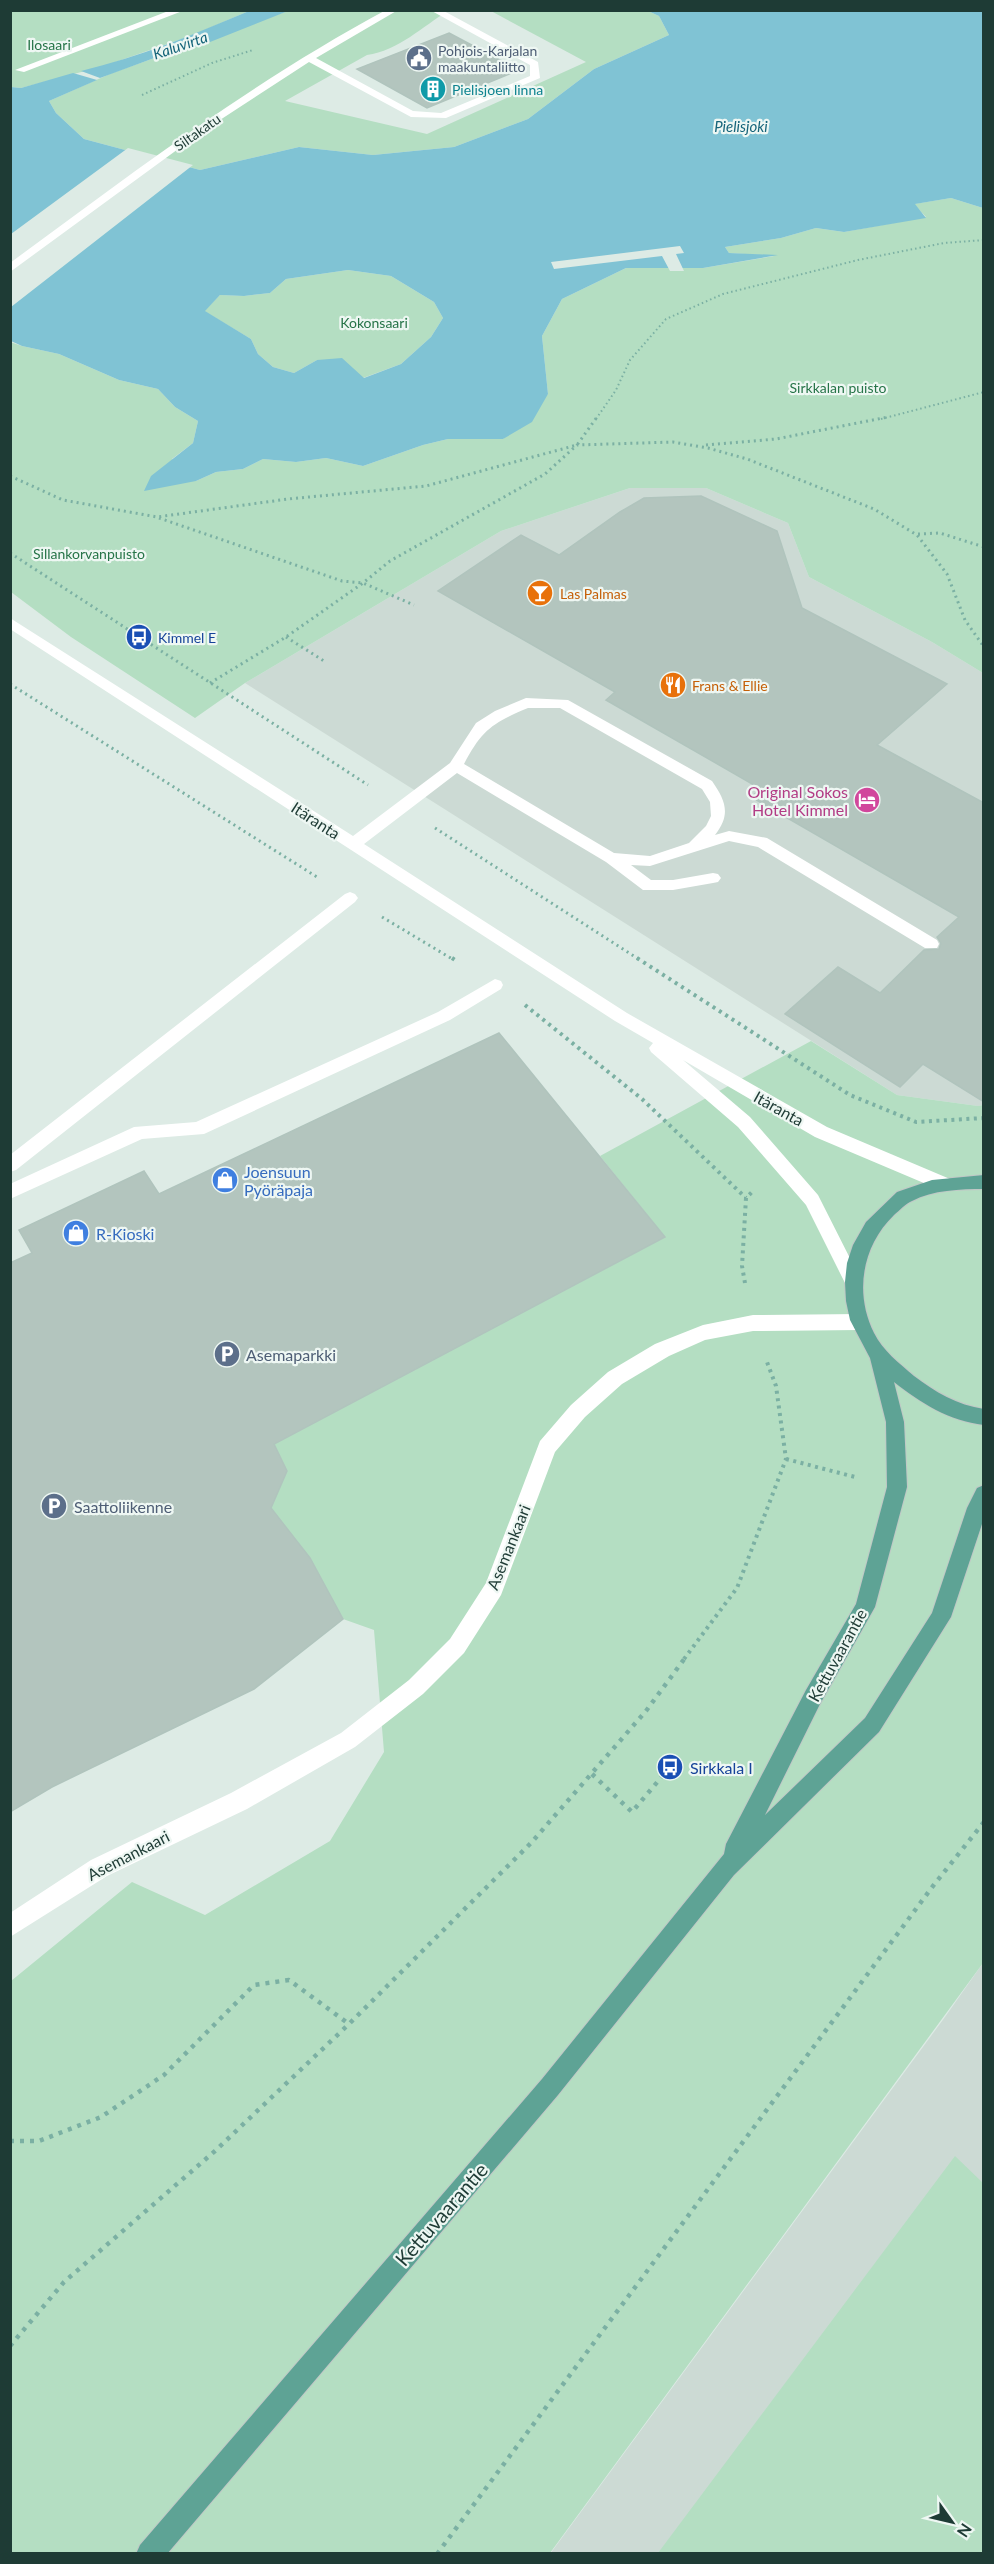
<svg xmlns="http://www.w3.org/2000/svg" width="994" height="2564" font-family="Lato,sans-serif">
	<rect width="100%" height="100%" fill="#ddebe5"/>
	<!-- built -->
	<path fill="#ccdad4" d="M630,488H706L788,523L809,577L932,642L983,673V1105L978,1106L897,1095L245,683L501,531Z
		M983,1963V2553L550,2554L945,2017Z"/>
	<!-- green -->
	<path fill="#b4dec2" d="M11,11H249L193,35L104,66L21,88L11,87Z
		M288,11H448C423,26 398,51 367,55L285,101L427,134L586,62L491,11H648L659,16L669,35L594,69L528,119L454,147L373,155L299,147L200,170L84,139L56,113L49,101L112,73Z
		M951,198L983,208V673L932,642L809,577L788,523L706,488H630L501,531L245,683L195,718L71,637L11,592L10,342L22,346L59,354L119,380L158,389L175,407L198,421L193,443L172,459L196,481L216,472L243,469L263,459L296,462L326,458L363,466L423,445L448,439H503L548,394L542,336L562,299L626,268H703L774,256L729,253L725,247L781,238L816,228L844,232L926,217L914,204Z
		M348,270L391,276L434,302L443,318L431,337L401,364L363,378L317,360L294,373L273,367L258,354L251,339L204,311L220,295L244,296L270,293L286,279Z
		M811,1041L897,1095L978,1106L983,1105V1963L550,2553L11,2554V1981L132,1882L205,1915L330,1841L384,1752L374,1630L343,1619L310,1558L271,1508L287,1471L274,1444L665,1237L600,1156Z
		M955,2156L983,2183V2553H658Z"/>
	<!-- water -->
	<path fill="#80c3d4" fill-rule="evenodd" d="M249,11H288L205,44L157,57L100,78L81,71C139,57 195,34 249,11Z
		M648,11H983V208L951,198L915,204L926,218L844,232L816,228L781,238L725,247L729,253L778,255L703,268H626L562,299L542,336L548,394L532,422L503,439H448L423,445L363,466L326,458L296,462L263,459L243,469L216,472L196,481L144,491L151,476L193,443L198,421L175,407L158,389L119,380L59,354L22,346L11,341V87L21,88L73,73L97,80L49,101L56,113L84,139L200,170L299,147L373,155L454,147L528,119L594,69L669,35L659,16ZM348,270L391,276L434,302L443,318L431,337L401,364L364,378L342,358L317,360L294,373L273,367L258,354L251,339L205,311L220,295L244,296L270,293L286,279Z"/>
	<!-- pier -->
	<path fill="#ddebe5" d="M128,148L193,165L11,307V234Z
		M680,246L684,253L676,254L684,271H670L662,256L554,269L551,262Z"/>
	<!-- building -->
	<path fill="#b3c5be" stroke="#b0c4bd" stroke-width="1.5" d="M449,33L519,70L427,108L357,69Z
		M701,496L777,531L802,608L947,684L877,745L984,803V1102L923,1064L900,1087L785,1014L838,967L880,993L924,950L939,949L941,943L937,937L959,917L751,797L761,789L606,700L615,692L438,591L521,535L559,555L620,512L644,498Z
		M499,1033L665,1237L274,1444L287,1471L271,1508L310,1558L343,1619L254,1689L52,1787L10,1812V1263L32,1253L19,1230L144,1171L159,1194Z"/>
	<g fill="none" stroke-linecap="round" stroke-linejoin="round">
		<defs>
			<path id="major" d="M984,1175V1189C960,1189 933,1190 912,1201C905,1204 900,1210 894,1215C862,1246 854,1293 874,1333C883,1351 899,1363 914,1376C935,1392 957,1405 984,1409V1425C949,1421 921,1403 894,1382L904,1422L907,1487L875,1607L820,1704L765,1815L865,1718L932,1613L967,1508L977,1488L984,1485V1518L951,1617L879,1732L734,1875L558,2095L167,2554H136L140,2545L542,2079L724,1854L726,1844L806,1690L856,1604L887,1487L886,1422L870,1358L850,1320L846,1301L845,1282L847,1263L853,1245L866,1222L897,1192L932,1180Z"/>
		</defs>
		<!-- major casing -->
		<use href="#major" stroke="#c0c8c6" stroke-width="2"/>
		<!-- path-far3 -->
		<path stroke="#7bb0a3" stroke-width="2" stroke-dasharray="1.5 3" stroke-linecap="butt" d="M142,95L212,63L253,50
			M596,419L616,390L630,360L666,319L723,294L858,260L944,243L984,240
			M881,419L984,392"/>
		<!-- path-far2 -->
		<path stroke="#7bb0a3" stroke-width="3" stroke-dasharray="2 4" stroke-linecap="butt" d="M706,445L776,439L888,417
			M10,476L63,500L157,517L288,499L426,486L577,445L597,417
			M159,518L342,581L363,583L414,605
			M918,534L940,533L984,547
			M10,553L368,785
			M286,637L324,661
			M210,683L286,637L363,583L390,561L545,474L577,445L673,442L708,448L747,459L874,509L917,535L947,574L965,620L984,647
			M10,684L317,877
			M435,828L640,960
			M382,917L454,960"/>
		<!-- path-far1 -->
		<path stroke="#7bb0a3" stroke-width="4" stroke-dasharray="3 4.5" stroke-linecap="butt" d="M452,958L458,962
			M637,958L850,1095L916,1122L984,1118
			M525,1005L642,1099L746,1198
			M745,1283L742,1266L746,1198L752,1192
			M786,1459L855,1477
			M684,1659L737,1588L786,1459L776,1386L767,1362"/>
		<!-- path -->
		<path stroke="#7bb0a3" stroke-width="4.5" stroke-dasharray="4 6" stroke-linecap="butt" d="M592,1774L632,1812L670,1767
			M10,2141H39L101,2117L164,2075L254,1985L289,1980L349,2024
			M10,2346L64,2282L215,2151L349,2024L531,1843L646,1711L685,1658
			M437,2554L933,1886L984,1822"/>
		<!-- minor -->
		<path fill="#fff" fill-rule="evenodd" d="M171,10H185L24,72L15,70Z
			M386,10H398L316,58L413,111L441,113L530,76V65L430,10H442L538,62L540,78L446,118L411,117L309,62L200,133L10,272V263C132,173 252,82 386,10Z
			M10,618L353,836L450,763L476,723L495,711L526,698L568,700L712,781C726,801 731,815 715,835L729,831L767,838L937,940L939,944L937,948H925L758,847L729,841L650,866L631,865L651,880H673L713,873L718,874L721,878L718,882L713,883L673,890H643L606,862L457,773L364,844L627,1013L827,1127L950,1179L953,1184L950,1189L944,1191L938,1189L815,1137L683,1060L750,1117L818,1195L861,1280L858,1285L852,1288L846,1285L806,1205L738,1127L651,1052L649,1048L653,1043L615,1021L10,629ZM528,708H560L702,789L710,802L711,816L706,826L689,843L650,856L614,853L464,764C482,730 492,723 528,708Z
			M350,892L355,894L358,898L355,902L16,1170L10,1172V1155L345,894Z
			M495,979L501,981L503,985L501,989L450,1020L204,1134L142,1139L10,1199V1184L134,1127L196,1122L438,1012Z
			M859,1314L865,1317L868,1322L865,1327L859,1330L753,1331L705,1340L669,1356L622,1384L585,1417L555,1452L501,1595L464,1653L423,1694L355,1747L247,1809L107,1876L10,1937V1913L91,1860L231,1793L341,1733L409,1680L450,1639L486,1583L540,1441L571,1405L608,1372L655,1344L703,1325L753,1315Z"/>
		<!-- major -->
		<use href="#major" fill="#5ea395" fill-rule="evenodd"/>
	</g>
	<!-- icons -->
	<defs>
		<symbol id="civic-disc" viewBox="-11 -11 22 22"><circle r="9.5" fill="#5c6f8a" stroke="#eef7f3"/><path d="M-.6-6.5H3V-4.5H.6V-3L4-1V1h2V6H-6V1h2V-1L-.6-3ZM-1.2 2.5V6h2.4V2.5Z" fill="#fff"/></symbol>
		<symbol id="building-disc" viewBox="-11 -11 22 22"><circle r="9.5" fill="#0f9aa8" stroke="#eef7f3"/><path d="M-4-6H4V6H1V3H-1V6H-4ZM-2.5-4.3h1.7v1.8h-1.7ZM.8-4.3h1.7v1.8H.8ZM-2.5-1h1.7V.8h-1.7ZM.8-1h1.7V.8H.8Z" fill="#fff"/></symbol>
		<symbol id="bar-disc" viewBox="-11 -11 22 22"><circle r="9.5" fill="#e8710a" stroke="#eef7f3"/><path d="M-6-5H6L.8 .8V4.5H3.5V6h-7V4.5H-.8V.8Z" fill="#fff"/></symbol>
		<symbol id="bus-disc" viewBox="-11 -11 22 22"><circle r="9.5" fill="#1a4fb4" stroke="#eef7f3"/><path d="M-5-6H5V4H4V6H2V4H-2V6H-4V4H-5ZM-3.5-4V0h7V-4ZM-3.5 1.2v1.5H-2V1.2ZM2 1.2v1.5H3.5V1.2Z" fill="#fff"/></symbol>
		<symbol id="restaurant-disc" viewBox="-11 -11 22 22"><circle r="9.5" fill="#e8710a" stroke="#eef7f3"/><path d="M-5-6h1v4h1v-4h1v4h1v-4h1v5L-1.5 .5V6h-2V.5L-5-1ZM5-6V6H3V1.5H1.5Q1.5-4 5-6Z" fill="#fff"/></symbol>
		<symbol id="hotel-disc" viewBox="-11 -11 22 22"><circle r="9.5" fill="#d1479c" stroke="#eef7f3"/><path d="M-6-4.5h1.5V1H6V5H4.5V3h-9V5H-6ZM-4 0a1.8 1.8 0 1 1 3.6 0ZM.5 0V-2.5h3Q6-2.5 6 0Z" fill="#fff"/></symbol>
		<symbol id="shop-disc" viewBox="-11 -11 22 22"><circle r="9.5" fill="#3f7fe0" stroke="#eef7f3"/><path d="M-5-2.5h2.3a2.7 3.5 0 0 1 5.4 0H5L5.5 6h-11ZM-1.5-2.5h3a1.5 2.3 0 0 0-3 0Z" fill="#fff"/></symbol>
		<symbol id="parking-disc" viewBox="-11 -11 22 22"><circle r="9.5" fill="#5c6f8a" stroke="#eef7f3"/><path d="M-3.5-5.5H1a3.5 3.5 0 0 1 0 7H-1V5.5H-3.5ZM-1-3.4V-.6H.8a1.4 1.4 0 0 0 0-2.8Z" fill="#fff"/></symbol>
	</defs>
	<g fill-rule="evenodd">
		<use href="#civic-disc" x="404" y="43" width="30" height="30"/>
		<use href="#building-disc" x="418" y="74" width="30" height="30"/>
		<use href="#bar-disc" x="525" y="578" width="30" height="30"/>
		<use href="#bus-disc" x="124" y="622" width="30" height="30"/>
		<use href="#restaurant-disc" x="658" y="670" width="30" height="30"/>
		<use href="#hotel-disc" x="852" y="785" width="30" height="30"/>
		<use href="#shop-disc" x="210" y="1165" width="30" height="30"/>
		<use href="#shop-disc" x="61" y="1218" width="30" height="30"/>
		<use href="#parking-disc" x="212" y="1339" width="30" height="30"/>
		<use href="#parking-disc" x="39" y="1491" width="30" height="30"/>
		<use href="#bus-disc" x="655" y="1752" width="30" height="30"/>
	</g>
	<g text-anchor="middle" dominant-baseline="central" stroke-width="4.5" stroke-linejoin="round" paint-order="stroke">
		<!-- far-park labels -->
		<g font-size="14" fill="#267448" stroke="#eef7f3">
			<text x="49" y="44">Ilosaari</text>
			<text x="374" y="322">Kokonsaari</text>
			<text x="838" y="387">Sirkkalan puisto</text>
			<text x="89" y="553">Sillankorvanpuisto</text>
		</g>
		<!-- far-service labels -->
		<g font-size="14" fill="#4e5e75" stroke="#eef7f3" text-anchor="start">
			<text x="438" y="50">Pohjois-Karjalan<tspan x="438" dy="16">maakuntaliitto</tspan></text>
		</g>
		<!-- far-culture labels -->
		<g font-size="14" fill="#0d838f" stroke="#eef7f3" text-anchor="start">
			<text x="452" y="89">Pielisjoen linna</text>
		</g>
		<!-- far-street labels -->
		<g font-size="14" fill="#1e3b35" stroke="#eef7f3">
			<text transform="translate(197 132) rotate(-35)">Siltakatu</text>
		</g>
		<!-- far-food labels -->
		<g font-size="14" fill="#c56008" stroke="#eef7f3" text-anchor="start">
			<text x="560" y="593">Las Palmas</text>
			<text x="692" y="685">Frans &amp; Ellie</text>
		</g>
		<!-- far-transit labels -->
		<g font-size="14" fill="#164399" stroke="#eef7f3" text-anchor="start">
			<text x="158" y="637">Kimmel E</text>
		</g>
		<!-- far-water labels -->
		<g font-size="15" font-style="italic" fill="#15647a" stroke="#eef7f3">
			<text transform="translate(180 45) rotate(-19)">Kaluvirta</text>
			<text x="741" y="126">Pielisjoki</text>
		</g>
		<!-- hotel labels -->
		<g font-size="16" fill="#b23c85" stroke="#eef7f3" text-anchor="end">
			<text x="848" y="791">Original Sokos<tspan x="848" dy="18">Hotel Kimmel</tspan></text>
		</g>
		<!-- street labels -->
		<g font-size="16" fill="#1e3b35" stroke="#eef7f3">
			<text transform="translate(316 820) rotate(33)">Itäranta</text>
			<text transform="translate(779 1108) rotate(29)">Itäranta</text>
			<text transform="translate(508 1547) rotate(-68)">Asemankaari</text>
			<text transform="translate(837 1655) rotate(-61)">Kettuvaarantie</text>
			<text transform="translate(128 1855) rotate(-27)">Asemankaari</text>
		</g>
		<!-- shop labels -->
		<g font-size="16" fill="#366cbe" stroke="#eef7f3" text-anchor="start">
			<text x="244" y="1171">Joensuun<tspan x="244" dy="18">Pyöräpaja</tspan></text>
			<text x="96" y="1233">R-Kioski</text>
		</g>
		<!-- service labels -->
		<g font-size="16" fill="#4e5e75" stroke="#eef7f3" text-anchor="start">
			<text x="246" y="1354">Asemaparkki</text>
			<text x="74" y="1506">Saattoliikenne</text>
		</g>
		<!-- transit labels -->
		<g font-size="16" fill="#164399" stroke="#eef7f3" text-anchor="start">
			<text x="690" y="1767">Sirkkala I</text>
		</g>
		<!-- near-street labels -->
		<g font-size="20" fill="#1e3b35" stroke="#eef7f3">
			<text transform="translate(441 2214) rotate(-49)">Kettuvaarantie</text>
		</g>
	</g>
	<!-- border -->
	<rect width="994" height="2564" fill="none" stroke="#1e3b35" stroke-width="24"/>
	<!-- north arrow -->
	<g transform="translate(952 2522) rotate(124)" stroke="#eef7f3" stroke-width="4.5" paint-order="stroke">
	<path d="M0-4.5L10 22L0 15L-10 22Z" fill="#1e3b35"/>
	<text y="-9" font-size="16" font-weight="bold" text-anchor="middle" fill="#1e3b35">N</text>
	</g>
</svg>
